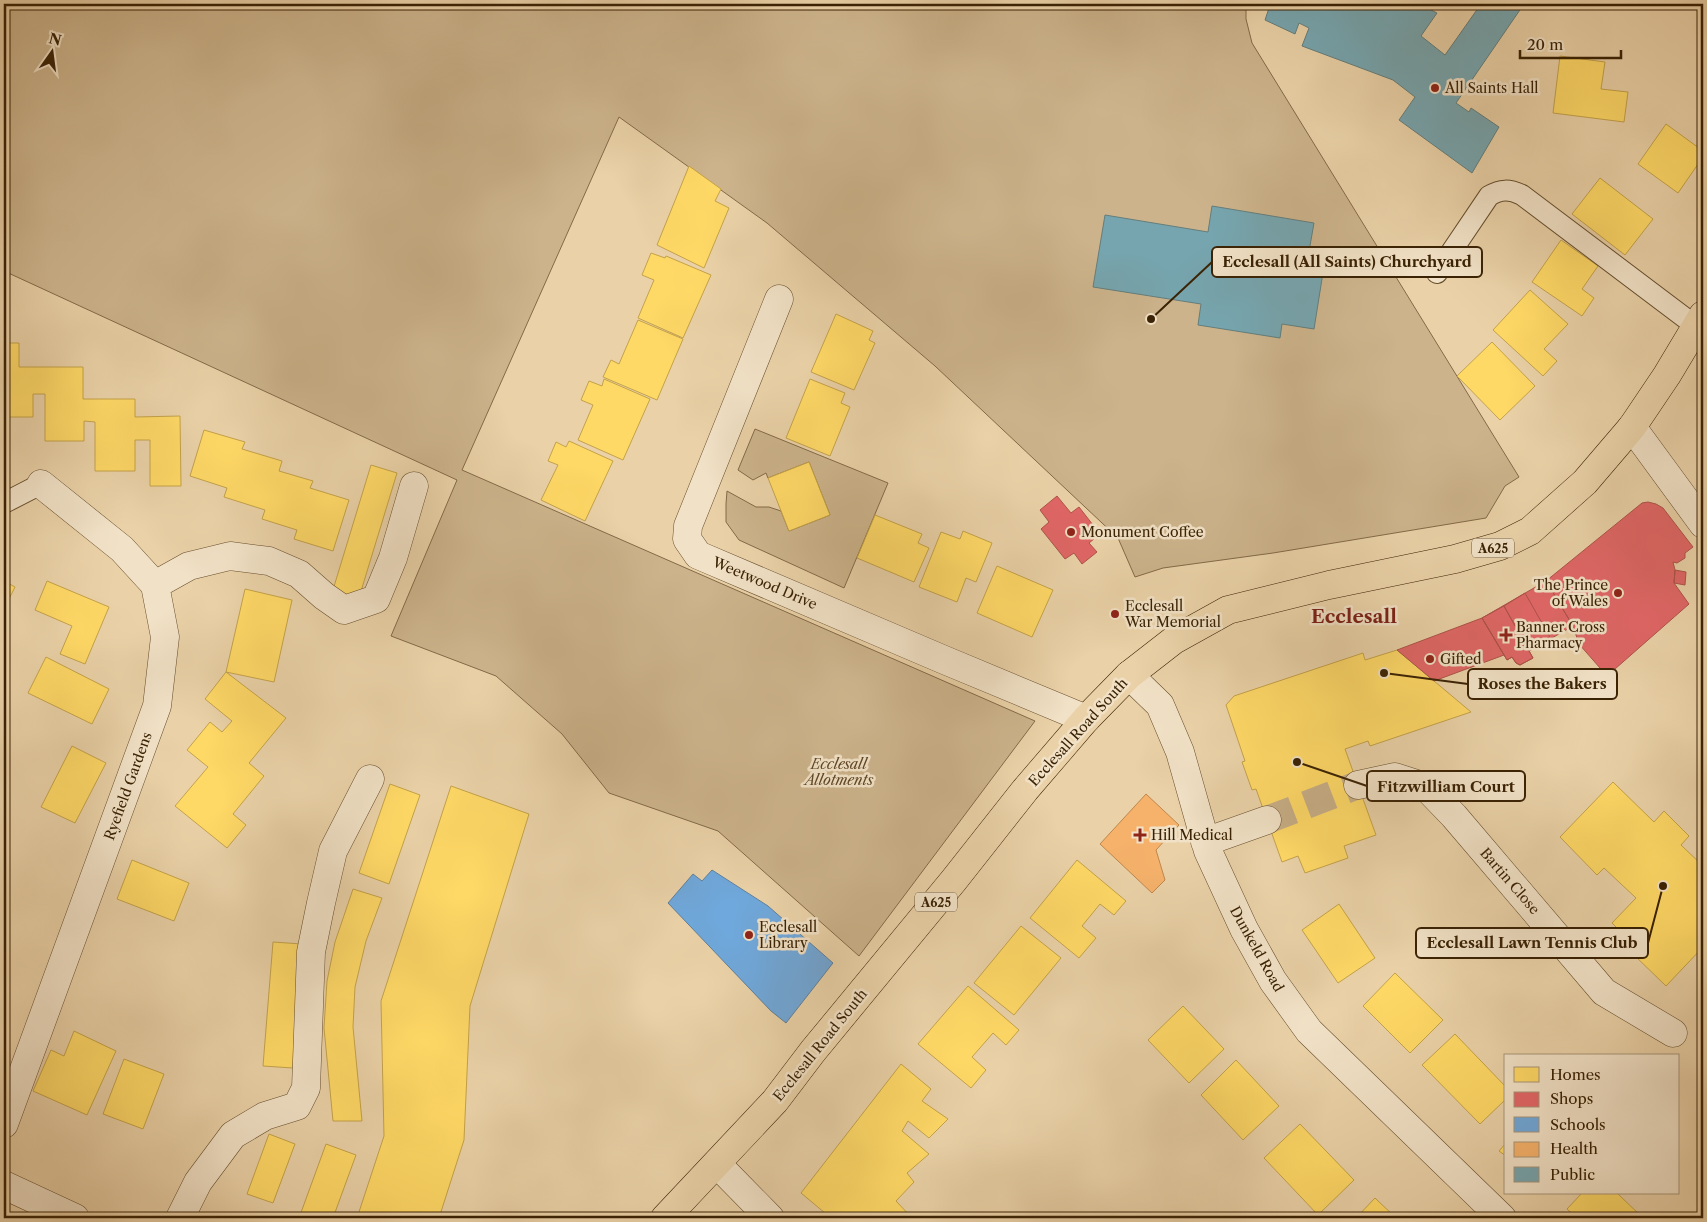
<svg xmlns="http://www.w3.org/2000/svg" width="1707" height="1222" font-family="'Libre Caslon Text',serif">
	<rect width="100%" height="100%" fill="#ead1a7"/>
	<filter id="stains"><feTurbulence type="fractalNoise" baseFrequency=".004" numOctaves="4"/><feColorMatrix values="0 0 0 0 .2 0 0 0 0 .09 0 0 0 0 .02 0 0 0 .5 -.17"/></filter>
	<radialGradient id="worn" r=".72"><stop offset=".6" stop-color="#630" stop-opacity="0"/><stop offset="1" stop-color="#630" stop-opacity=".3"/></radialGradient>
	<!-- green -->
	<path fill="#ccb38b" stroke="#836a48" d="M4,4H1246V19L1252,43L1519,477L1505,486L1486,518L1273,553L1163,568L1135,577L1118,538L935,366L767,223L619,117L462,470L1035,721L859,956L718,831L609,793L562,734L496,676L391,636L457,480L4,271Z
		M755,429L888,483L844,588L739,540L726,522V504L727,491L756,507H769L781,511L789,531L830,515L809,462L768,478L766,473L753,480L738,470Z"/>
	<!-- homes -->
	<path fill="#ffd966" stroke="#c4a249" d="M1560,56L1605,62L1601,89L1628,92L1624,122L1553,113Z
		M1666,124L1703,151V157L1678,193L1638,164Z
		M689,166L721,189L715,201L729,208L704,268L657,245Z
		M1600,178L1653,219L1625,255L1572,214Z
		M1561,240L1598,266L1582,289L1594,298L1582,316L1532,282Z
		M651,253L665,258L666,256L711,275L683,338L638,318L654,280L642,275Z
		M1530,290L1568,324L1544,349L1557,361L1543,376L1493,330Z
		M836,314L873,331L869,340L875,343L854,390L811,372Z
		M638,320L683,339L657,400L603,377L611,360L619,364Z
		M1492,342L1535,386L1500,420L1457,376Z
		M4,343H19V367H83V399H135V417L180,416L181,486H150V440H135V471H95V422L84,421V441H45V394H33V417H4Z
		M604,379L650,399L623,460L578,440L593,405L581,400L589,381L602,386Z
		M810,379L845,393L841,403L850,407L830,456L786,438Z
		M204,430L245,442L242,449L282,461L279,471L313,481L310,488L349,500L333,551L294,539L297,530L262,519L265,510L224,497L227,488L190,476Z
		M569,441L613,461L585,521L541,500L558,465L548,461L556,442L566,447Z
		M809,462L830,515L789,531L768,478Z
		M371,465L397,473L358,601L332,593Z
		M875,515L922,534L918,543L929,548L914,582L857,558Z
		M963,531L992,543L976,582L966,578L957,602L919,587L941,532L960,539Z
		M997,566L1053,590L1032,637L977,613Z
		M4,581L15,587L4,609Z
		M47,581L109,607L85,664L60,654L72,626L35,610Z
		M245,589L292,600L274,682L226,672Z
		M1397,650L1471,712L1370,746L1368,741L1345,749L1376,835L1344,846L1348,858L1305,873L1298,856L1282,862L1256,789L1252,790L1242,762L1245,761L1226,705L1234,696L1363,653L1365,660Z
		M46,657L109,689L92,724L28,693Z
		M226,672L286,718L249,763L264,776L233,814L246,825L227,848L175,806L208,767L187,750L210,722L222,732L232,721L205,699Z
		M72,746L106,763L75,823L41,807Z
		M1613,782L1654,822L1664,811L1689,836L1681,845L1703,866V947L1666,986L1632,953L1637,948L1612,923L1636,898L1604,868L1597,875L1560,837Z
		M390,784L420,795L389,884L359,873Z
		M451,786L529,814L470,1006L464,1140L439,1218H357L384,1136L381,1001Z
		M132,860L189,883L174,921L117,899Z
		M1077,860L1126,901L1114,915L1100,904L1082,926L1096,938L1079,958L1030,918Z
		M353,889L382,898L366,941L355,987L353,1027L362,1121H333L324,1028L327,981L335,942Z
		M1339,904L1375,958L1338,983L1302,930Z
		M1021,926L1061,958L1014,1015L974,983Z
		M273,942L302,944L293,1068L263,1066Z
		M1395,973L1443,1020L1410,1053L1363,1006Z
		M968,986L1019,1030L1006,1045L993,1033L972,1057L986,1070L971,1088L918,1044Z
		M1183,1006L1224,1049L1189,1083L1148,1040Z
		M74,1031L116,1051L87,1115L33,1091L51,1050L64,1056Z
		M1455,1034L1506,1087V1099L1480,1124L1422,1065Z
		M124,1059L164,1074L143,1129L103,1114Z
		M1236,1060L1279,1106L1243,1140L1201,1095Z
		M901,1064L931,1089L922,1101L948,1119L929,1138L908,1121L902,1131L929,1154L907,1173L914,1182L896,1201L912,1218H831L801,1193Z
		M1300,1124L1354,1180L1318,1215L1264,1158Z
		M269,1134L295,1144L273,1203L247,1194Z
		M1506,1143V1156L1499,1151Z
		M326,1144L356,1155L333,1218H299Z
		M1582,1193H1617L1643,1218H1577L1567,1209Z
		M1375,1198L1396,1218H1356Z"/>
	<!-- shops -->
	<path fill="#e06666" stroke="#ae5249" d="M1057,496L1071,513L1079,507L1100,534L1089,543L1097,552L1082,564L1074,553L1065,559L1041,529L1049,522L1040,510Z
		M1648,502L1656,504L1663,508L1693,547L1685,553V558L1677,563L1673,562L1675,570L1674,583L1689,604L1607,676L1579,644L1573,626L1546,581L1642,503Z
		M1675,570L1686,572L1685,585L1674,583Z
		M1546,581L1573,626L1529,651L1533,658L1520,665L1516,663L1512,657L1507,660L1482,618Z
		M1525,593L1551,639L1529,651L1504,606Z
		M1504,606L1533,658L1520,665L1516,663L1512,657L1507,660L1482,618Z
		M1482,618L1504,655L1434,681L1397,650Z"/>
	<!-- schools -->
	<path fill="#6fa8dc" stroke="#5f809b" d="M712,870L768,906L833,963L786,1023L771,1011L668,903L693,874L702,881Z"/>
	<!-- health -->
	<path fill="#f6b26b" stroke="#be874c" d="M1146,794L1179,825L1156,850L1165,880L1152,893L1100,844Z"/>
	<!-- public -->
	<path fill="#76a5af" stroke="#647e7c" d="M1259,4H1435L1431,10L1437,13L1421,36L1445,55L1481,4H1524L1456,103L1469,112L1471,108L1499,127L1472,173L1399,120L1415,97L1393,80L1302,46L1309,28L1299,23L1295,34L1265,20L1269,8Z
		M1212,206L1314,223L1308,257L1325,260L1314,329L1282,324L1280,338L1198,325L1201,304L1093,287L1105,215L1208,232Z"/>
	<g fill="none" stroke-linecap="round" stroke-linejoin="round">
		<!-- minor-tunnel -->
		<path stroke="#c7ae86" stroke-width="28" stroke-dasharray="28 14" stroke-linecap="butt" d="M1267,820L1358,785"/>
		<defs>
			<path id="service" d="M1437,273L1489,196C1501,189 1509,189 1522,195L1697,327
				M4,503L41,484"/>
			<path id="minor" d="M779,299L688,526L687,539L698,555L942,659L1086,719
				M155,585L189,566L230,556L269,561L299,574L324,596L344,610L376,599L393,558L414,486
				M1129,675L1160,705L1180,752L1208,851L1244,929L1273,981L1309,1031L1502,1218
				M1358,785L1395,777L1426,787L1454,816L1604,992L1673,1033
				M1205,842L1267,820
				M4,1124L157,706L165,637L155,585L122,549L41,484
				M717,1164L770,1218
				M180,1218L198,1182L233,1135L265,1116L297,1106L306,1088L311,952L321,903L333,851L370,779"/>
			<path id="tertiary" d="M1632,427L1703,524
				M4,1185L75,1218"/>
			<path id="primary" d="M665,1218L775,1101L813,1051L954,880L1025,790L1086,719L1129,675L1174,640L1228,610L1329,585L1455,559L1500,546L1530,531L1585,482L1632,427L1667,375L1703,315"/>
		</defs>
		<!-- service casing -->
		<use href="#service" stroke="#664e2d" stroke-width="22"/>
		<!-- minor casing -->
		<use href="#minor" stroke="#664e2d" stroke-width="29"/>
		<!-- tertiary casing -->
		<use href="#tertiary" stroke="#664e2d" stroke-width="29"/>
		<!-- primary casing -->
		<use href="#primary" stroke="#3a2204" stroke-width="29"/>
		<!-- service -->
		<use href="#service" stroke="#f1e1c6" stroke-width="20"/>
		<!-- minor -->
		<use href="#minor" stroke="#f1e1c6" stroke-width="28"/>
		<!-- tertiary -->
		<use href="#tertiary" stroke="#f1e1c6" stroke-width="28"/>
		<!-- primary -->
		<use href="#primary" stroke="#ead1a7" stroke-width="28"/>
	</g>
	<!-- markers -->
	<g fill="#8f2418" stroke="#f1e1c6" stroke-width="2">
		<circle cx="1435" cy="88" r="5"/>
		<circle cx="1071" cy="532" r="5"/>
		<circle cx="1618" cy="593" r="5"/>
		<circle cx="1115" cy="614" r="5"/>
		<path d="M1503.5 627.5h5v5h5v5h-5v5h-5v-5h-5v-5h5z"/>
		<circle cx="1430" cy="659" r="5"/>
		<path d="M1137.5 827.5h5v5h5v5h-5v5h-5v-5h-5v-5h5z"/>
		<circle cx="749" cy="935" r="5"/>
	</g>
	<g text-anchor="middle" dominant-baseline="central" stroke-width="5" stroke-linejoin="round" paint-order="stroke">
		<!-- shield labels -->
		<g fill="#f1e1c6" stroke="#715b3e" stroke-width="1">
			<rect x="1472" y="538.5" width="42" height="19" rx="4"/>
			<rect x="915" y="892.5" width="42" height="19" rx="4"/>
		</g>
		<g font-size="12" font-weight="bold" fill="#3a2204">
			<text x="1493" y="548">A625</text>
			<text x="936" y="902">A625</text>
		</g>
		<!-- poi labels -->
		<g font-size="14" fill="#3a2204" stroke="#f1e1c6" text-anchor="start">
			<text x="1445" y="88">All Saints Hall</text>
			<text x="1081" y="532">Monument Coffee</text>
			<text x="1608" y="585" text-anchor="end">The Prince<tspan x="1608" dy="16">of Wales</tspan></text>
			<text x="1125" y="606">Ecclesall<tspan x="1125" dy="16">War Memorial</tspan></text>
			<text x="1516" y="627">Banner Cross<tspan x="1516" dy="16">Pharmacy</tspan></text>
			<text x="1440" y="659">Gifted</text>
			<text x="1151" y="835">Hill Medical</text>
			<text x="759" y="927">Ecclesall<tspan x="759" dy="16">Library</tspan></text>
		</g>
		<!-- street labels -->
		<g font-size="14" fill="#3a2204" stroke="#f1e1c6">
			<text transform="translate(765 583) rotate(23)">Weetwood Drive</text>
			<text transform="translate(1078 732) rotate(-48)">Ecclesall Road South</text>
			<text transform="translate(128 786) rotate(-70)">Ryefield Gardens</text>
			<text transform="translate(1510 881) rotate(49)">Bartin Close</text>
			<text transform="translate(1257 949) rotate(61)">Dunkeld Road</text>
			<text transform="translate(820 1045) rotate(-51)">Ecclesall Road South</text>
		</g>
		<!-- park labels -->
		<g font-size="14" font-style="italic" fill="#5e4626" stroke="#f1e1c6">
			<text x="839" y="764">Ecclesall<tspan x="839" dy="16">Allotments</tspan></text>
		</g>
		<!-- district labels -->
		<g font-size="19" font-weight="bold" fill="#7a1f14" stroke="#f1e1c6">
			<text x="1354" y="616">Ecclesall</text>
		</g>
	</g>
	<!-- callouts -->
	<path fill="none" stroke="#3a2204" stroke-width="2" d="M1151 319L1212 262M1384 673L1468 684M1297 762L1367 786M1663 886L1648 943"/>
	<g fill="#3a2204" stroke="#f1e1c6" stroke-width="2">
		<circle cx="1151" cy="319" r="5"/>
		<circle cx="1384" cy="673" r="5"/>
		<circle cx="1297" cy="762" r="5"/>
		<circle cx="1663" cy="886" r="5"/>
	</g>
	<g fill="#f1e1c6" stroke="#3a2204" stroke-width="2">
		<rect x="1212" y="247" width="270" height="30" rx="5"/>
		<rect x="1468" y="669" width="149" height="30" rx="5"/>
		<rect x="1367" y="771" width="158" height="30" rx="5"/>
		<rect x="1416" y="928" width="232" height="30" rx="5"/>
	</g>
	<g font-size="15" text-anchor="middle" font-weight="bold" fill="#3a2204">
		<text x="1347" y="267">Ecclesall (All Saints) Churchyard</text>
		<text x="1542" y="689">Roses the Bakers</text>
		<text x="1446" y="792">Fitzwilliam Court</text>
		<text x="1532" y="948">Ecclesall Lawn Tennis Club</text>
	</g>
	<!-- margin -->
	<rect width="1707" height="1222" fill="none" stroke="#ead1a7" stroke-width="20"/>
	<rect x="5" y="5" width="1697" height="1212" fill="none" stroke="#3a2204" stroke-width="2.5"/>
	<rect x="10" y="10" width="1687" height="1202" fill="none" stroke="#3a2204"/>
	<!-- legend -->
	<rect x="1504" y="1054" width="175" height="140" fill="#f1e1c6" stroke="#a89578"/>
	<rect x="1514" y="1067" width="25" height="15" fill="#ffd966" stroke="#a89578"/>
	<text x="1550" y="1080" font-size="15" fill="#3a2204">Homes</text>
	<rect x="1514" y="1092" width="25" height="15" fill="#e06666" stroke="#a89578"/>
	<text x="1550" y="1104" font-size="15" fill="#3a2204">Shops</text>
	<rect x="1514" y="1117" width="25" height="15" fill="#6fa8dc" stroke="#a89578"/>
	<text x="1550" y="1130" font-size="15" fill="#3a2204">Schools</text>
	<rect x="1514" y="1142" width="25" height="15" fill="#f6b26b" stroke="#a89578"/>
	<text x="1550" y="1154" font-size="15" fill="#3a2204">Health</text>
	<rect x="1514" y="1167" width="25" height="15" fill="#76a5af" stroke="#a89578"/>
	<text x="1550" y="1180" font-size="15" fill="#3a2204">Public</text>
	<!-- north arrow -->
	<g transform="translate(52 52) rotate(14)" stroke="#f1e1c6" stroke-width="4" paint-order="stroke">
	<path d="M0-4L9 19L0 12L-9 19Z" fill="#3a2204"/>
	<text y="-8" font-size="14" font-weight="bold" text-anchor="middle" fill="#3a2204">N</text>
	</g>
	<!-- scale -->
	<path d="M1520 50v8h101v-8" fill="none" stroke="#3a2204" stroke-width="2.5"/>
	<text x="1527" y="50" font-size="15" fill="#3a2204" stroke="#f1e1c6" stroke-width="4" paint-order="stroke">20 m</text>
	<rect width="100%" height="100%" filter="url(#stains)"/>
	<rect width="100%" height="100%" fill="url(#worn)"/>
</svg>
